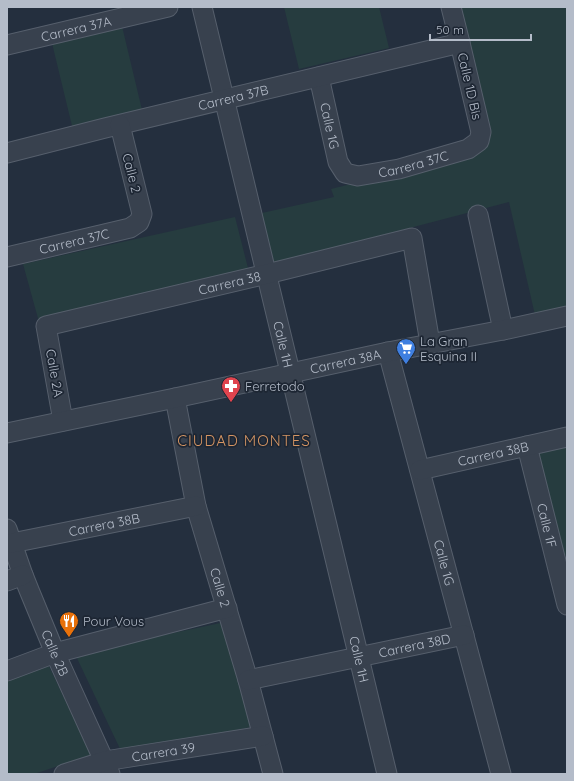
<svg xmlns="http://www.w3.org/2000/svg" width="574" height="781" font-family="Quicksand,sans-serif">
	<rect width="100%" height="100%" fill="#242f3e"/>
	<!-- green -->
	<path fill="#263c3f" d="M284,7H379L389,48L299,69Z
		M460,7H567V308L535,315L509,202L276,263L270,262L253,215L334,197L331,189L466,155L487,142L490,133Z
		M121,22L143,114L73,130L51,39Z
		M235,217L249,272L39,322L23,264Z
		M567,447V555L561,556L536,454Z
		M225,622L256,726L122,753L75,654Z
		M47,662L91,755L34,774H7V678Z"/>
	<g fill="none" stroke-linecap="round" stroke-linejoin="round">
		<defs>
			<g id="minor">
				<path id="s1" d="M202,7L387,774"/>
				<path id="s2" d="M7,45L168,7"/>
				<path id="s3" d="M319,77L338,162L345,173L358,176L399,169L468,149L479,141L481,132L460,43L451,7"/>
				<path id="s4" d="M7,153L105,128L460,43"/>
				<path d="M478,215L503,330"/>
				<path id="s5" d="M7,257L130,228L139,222L142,214L120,125"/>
				<path id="s6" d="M388,352L501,774"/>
				<path id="s7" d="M175,398L196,506L248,680L273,774"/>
				<path id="s8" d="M63,421L46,326L267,274L412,238L430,343"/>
				<path id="s9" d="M7,433L175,398L388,352L503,330L567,316"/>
				<path id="s10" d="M527,446L567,605"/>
				<path id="s11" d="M420,470L567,437"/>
				<path id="s12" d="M7,529L23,575L29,590L55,653L110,774"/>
				<path id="s13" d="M12,543L196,506"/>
				<path d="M7,581L23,575"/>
				<path d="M7,671L55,653L227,608"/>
				<path id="s14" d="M248,680L464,635"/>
				<path id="s15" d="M64,774L105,761L263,736"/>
			</g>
		</defs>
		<!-- minor casing -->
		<use href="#minor" stroke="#565f6c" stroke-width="21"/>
		<!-- minor -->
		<use href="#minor" stroke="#38414e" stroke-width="19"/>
	</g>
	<!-- icons -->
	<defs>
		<symbol id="supermarket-pin" viewBox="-11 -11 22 30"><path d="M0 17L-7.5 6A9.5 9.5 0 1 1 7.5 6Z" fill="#3f7fe0" stroke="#1d2633"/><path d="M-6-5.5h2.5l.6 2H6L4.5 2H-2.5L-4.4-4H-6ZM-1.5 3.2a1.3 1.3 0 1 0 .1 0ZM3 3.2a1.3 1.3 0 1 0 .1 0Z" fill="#fff"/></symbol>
		<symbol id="pharmacy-pin" viewBox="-11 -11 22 30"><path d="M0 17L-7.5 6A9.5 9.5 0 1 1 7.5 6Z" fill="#e0444e" stroke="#1d2633"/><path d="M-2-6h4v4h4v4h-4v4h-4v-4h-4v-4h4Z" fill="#fff"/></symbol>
		<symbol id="restaurant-pin" viewBox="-11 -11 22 30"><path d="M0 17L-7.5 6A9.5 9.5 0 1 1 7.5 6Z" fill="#e8710a" stroke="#1d2633"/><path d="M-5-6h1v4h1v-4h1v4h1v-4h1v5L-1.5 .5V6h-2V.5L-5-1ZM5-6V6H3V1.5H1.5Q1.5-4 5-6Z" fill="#fff"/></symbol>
	</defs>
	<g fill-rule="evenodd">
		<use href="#supermarket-pin" x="395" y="337" width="22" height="30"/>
		<use href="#pharmacy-pin" x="220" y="375" width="22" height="30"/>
		<use href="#restaurant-pin" x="58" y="610" width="22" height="30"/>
	</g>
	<g text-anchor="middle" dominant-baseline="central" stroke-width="3.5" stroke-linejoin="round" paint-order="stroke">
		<!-- street labels -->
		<g font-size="13" fill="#b4bcc9" stroke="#1d2633">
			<text stroke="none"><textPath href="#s2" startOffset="71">Carrera 37A</textPath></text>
			<text transform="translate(470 86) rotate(77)">Calle 1D Bis</text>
			<text stroke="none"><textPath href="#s4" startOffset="233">Carrera 37B</textPath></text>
			<text stroke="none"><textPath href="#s3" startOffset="50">Calle 1G</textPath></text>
			<text stroke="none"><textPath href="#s3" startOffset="170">Carrera 37C</textPath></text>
			<text transform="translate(132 173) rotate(76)">Calle 2</text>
			<text stroke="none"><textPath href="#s5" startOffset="69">Carrera 37C</textPath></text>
			<text stroke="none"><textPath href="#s8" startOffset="285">Carrera 38</textPath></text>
			<text stroke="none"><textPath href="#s1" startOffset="347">Calle 1H</textPath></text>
			<text stroke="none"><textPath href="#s9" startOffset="346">Carrera 38A</textPath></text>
			<text transform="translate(55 373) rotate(80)">Calle 2A</text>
			<text stroke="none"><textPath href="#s11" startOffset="75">Carrera 38B</textPath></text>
			<text stroke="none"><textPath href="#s13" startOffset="94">Carrera 38B</textPath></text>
			<text stroke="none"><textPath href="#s10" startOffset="82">Calle 1F</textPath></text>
			<text stroke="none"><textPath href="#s6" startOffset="218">Calle 1G</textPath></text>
			<text stroke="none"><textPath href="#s7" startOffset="195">Calle 2</textPath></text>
			<text stroke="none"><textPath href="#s14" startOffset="170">Carrera 38D</textPath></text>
			<text stroke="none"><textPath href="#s12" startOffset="133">Calle 2B</textPath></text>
			<text stroke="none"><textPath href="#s1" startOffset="671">Calle 1H</textPath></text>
			<text stroke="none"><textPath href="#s15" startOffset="102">Carrera 39</textPath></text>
		</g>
		<!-- poi labels -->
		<g font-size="13" fill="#b4bcc9" stroke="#1d2633" text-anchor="start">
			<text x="420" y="341">La Gran<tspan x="420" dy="15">Esquina II</tspan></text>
			<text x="245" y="386">Ferretodo</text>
			<text x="83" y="621">Pour Vous</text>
		</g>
		<!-- quarter labels -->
		<g font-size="15" letter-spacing="1" fill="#d59563" stroke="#1d2633">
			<text x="244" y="440">CIUDAD MONTES</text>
		</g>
	</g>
	<!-- border -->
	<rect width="574" height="781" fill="none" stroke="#b4bcc9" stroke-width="16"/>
	<!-- scale -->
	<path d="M430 34v6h101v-6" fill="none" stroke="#b4bcc9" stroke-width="2"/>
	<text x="436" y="34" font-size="12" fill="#b4bcc9" stroke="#1d2633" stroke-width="3" paint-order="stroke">50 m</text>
</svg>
